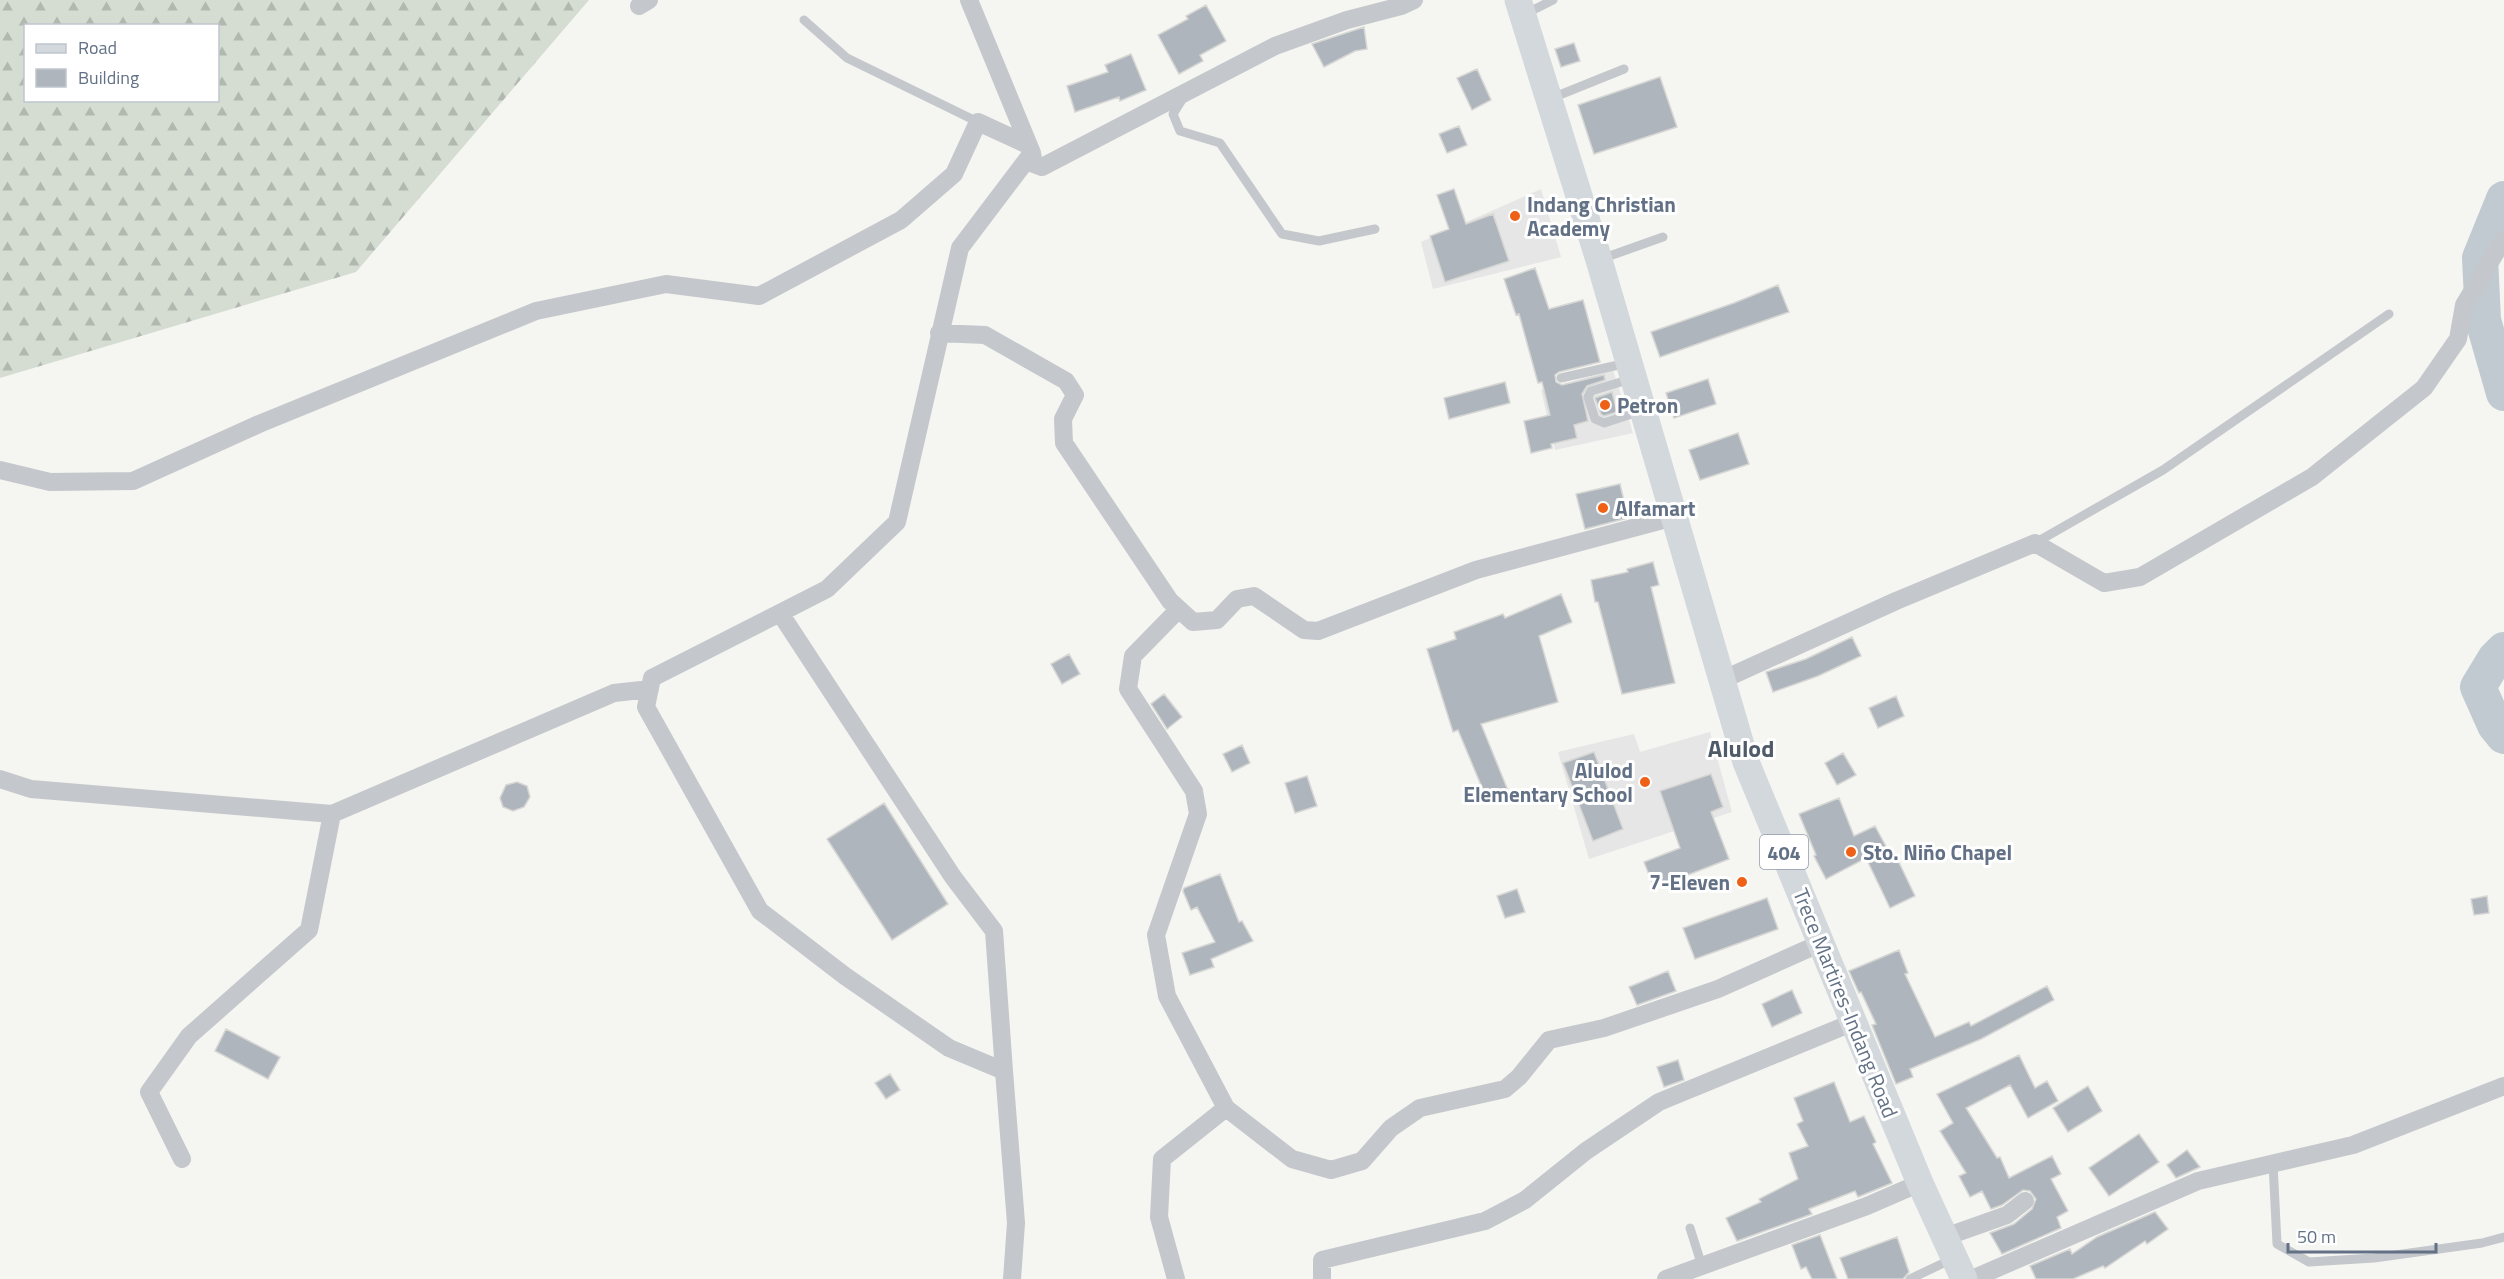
<svg xmlns="http://www.w3.org/2000/svg" width="2504" height="1279" font-family="'Titillium Web',sans-serif">
	<defs>
		<pattern id="forest-firs" width="22" height="20" patternUnits="userSpaceOnUse" patternTransform="scale(1.5)"><rect width="22" height="20" fill="#d5ddd2"/><path d="M5 1l3.5 6h-7zM16 11l3.5 6h-7z" fill="#b0b8b0"/></pattern>
	</defs>
	<rect width="100%" height="100%" fill="#f5f5f1"/>
	<!-- built -->
	<path fill="#e5e6e5" d="M1541,189L1561,257L1433,289L1421,242Z
		M1613,370L1633,433L1555,450L1541,390Z
		M1710,732L1732,812L1589,859L1558,752L1634,734L1640,752Z"/>
	<!-- forest -->
	<path fill="url(#forest-firs)" fill-rule="evenodd" d="M0,0H589L356,272L0,378ZM26,26H218V100H26Z"/>
	<g fill="none" stroke-linecap="round" stroke-linejoin="round">
		<!-- river -->
		<path stroke="#c0cad0" stroke-width="36" d="M2504,199L2480,258L2483,320L2504,393
			M2504,650L2495,659L2478,687L2495,725L2504,736"/>
	</g>
	<!-- building -->
	<path fill="#afb5bc" stroke="#d6d7d4" stroke-width="1.5" d="M1206,5L1226,41L1200,55L1203,61L1179,74L1158,35L1188,19L1186,16Z
		M1364,27L1367,49L1355,51L1324,67L1312,44Z
		M1574,43L1580,61L1561,67L1555,49Z
		M1131,54L1146,90L1120,101L1119,97L1075,112L1067,86L1108,72L1105,65Z
		M1477,69L1491,100L1472,110L1457,78Z
		M1660,77L1677,127L1594,154L1578,105Z
		M1459,126L1467,145L1447,153L1439,134Z
		M1454,189L1466,224L1493,214L1509,261L1445,282L1430,236L1449,229L1437,195Z
		M1535,268L1549,309L1583,300L1600,362L1559,372L1555,375L1556,382L1562,385L1604,375L1605,380L1587,386L1582,394L1588,421L1574,425L1577,438L1551,444L1552,448L1531,453L1524,421L1550,415L1542,382L1538,383L1519,314L1516,315L1504,279Z
		M1778,285L1789,312L1660,357L1651,332L1734,303Z
		M1708,379L1716,404L1674,418L1666,393Z
		M1505,382L1510,403L1449,419L1444,398Z
		M1612,392L1617,412L1604,416L1601,414L1595,398Z
		M1738,433L1749,464L1700,480L1689,450Z
		M1620,484L1628,518L1585,529L1576,494Z
		M1653,562L1659,585L1651,587L1675,683L1622,694L1598,602H1595L1591,580L1628,572L1627,569Z
		M1561,594L1572,622L1539,636L1558,702L1481,724L1509,793L1488,802L1458,730L1453,732L1427,649L1456,639L1454,632L1503,614L1505,618Z
		M1852,637L1861,656L1818,676L1773,692L1766,672L1806,659Z
		M1069,654L1080,674L1062,684L1051,664Z
		M1164,694L1182,717L1167,729L1151,704Z
		M1896,696L1904,716L1878,728L1869,708Z
		M1242,745L1250,763L1232,772L1223,754Z
		M1594,752L1623,829L1593,841L1563,763Z
		M1843,753L1856,775L1837,785L1825,763Z
		M1711,774L1723,807L1711,812L1729,859L1654,888L1644,862L1680,848L1660,791Z
		M1307,776L1317,806L1295,813L1285,783Z
		M517,782L527,786L530,797L524,807L513,811L503,807L500,798L506,785Z
		M1839,798L1854,836L1875,826L1889,852L1893,850L1915,896L1890,908L1866,858L1826,879L1814,856L1816,855L1799,814Z
		M884,803L948,904L892,940L827,839Z
		M1220,874L1239,922L1242,921L1253,941L1211,959L1214,967L1190,975L1182,953L1215,942L1197,907L1191,910L1183,891L1184,888Z
		M1517,889L1525,912L1505,918L1497,896Z
		M2487,896L2489,913L2474,915L2471,899Z
		M1767,898L1778,929L1695,959L1683,928Z
		M1899,950L1908,973L1905,974L1935,1037L1969,1022L1971,1026L2047,986L2054,1000L1981,1039L1910,1069L1913,1077L1896,1084L1872,1025L1876,1024L1861,992L1859,993L1849,971Z
		M1668,971L1676,991L1637,1005L1629,987Z
		M1792,990L1802,1013L1772,1027L1762,1004Z
		M226,1029L280,1057L268,1079L215,1051Z
		M2019,1055L2035,1088L2047,1081L2058,1101L2028,1118L2010,1085L1966,1108L1997,1158L2000,1157L2009,1178L2052,1156L2061,1174L2051,1179L2068,1211L2057,1217L2061,1228L2002,1254L1990,1233L2014,1224L2032,1209L2036,1199L2030,1191L2023,1190L2002,1205L1991,1209L1982,1191L1970,1197L1959,1176L1966,1173L1940,1131L1953,1123L1937,1094Z
		M1678,1060L1684,1080L1664,1087L1657,1067Z
		M890,1074L900,1090L886,1099L875,1083Z
		M1834,1082L1850,1122L1864,1116L1876,1142L1873,1144L1892,1183L1858,1197L1855,1191L1809,1209L1812,1214L1737,1241L1726,1218L1761,1202L1759,1199L1798,1179L1789,1153L1808,1146L1797,1124L1803,1121L1794,1098Z
		M2088,1086L2102,1111L2068,1132L2053,1108Z
		M2139,1134L2159,1162L2109,1196L2089,1168Z
		M2187,1150L2200,1167L2176,1178L2167,1165Z
		M2155,1212L2168,1229L2147,1244L2145,1241L2105,1268L2103,1266L2073,1279H2036L2030,1266L2070,1249L2072,1254L2097,1237Z
		M1820,1235L1837,1279H1812L1806,1267L1801,1269L1792,1245Z
		M1897,1237L1909,1272L1903,1279H1848L1840,1258Z"/>
	<g fill="none" stroke-linecap="round" stroke-linejoin="round">
		<!-- lane -->
		<path stroke="#c4c7cb" stroke-width="9" d="M1525,14L1553,0
			M804,20L847,58L978,122
			M1183,98L1173,114L1180,131L1220,143L1282,234L1319,241L1375,229
			M1552,98L1624,69
			M1601,259L1663,237
			M1561,378L1627,363
			M1631,379L1591,391L1588,397L1595,419L1604,423L1641,411
			M2035,543L2163,470L2389,314
			M2273,1163L2277,1244L2309,1262L2374,1258L2482,1243L2504,1237
			M1690,1228L1702,1266
			M1910,1279L1952,1259"/>
		<!-- street -->
		<path stroke="#c4c7cb" stroke-width="18" d="M969,0L1032,153L1034,164L1042,167L1275,46L1347,20L1401,6L1414,0
			M639,6L649,0
			M939,333L985,335L1066,381L1075,395L1063,419L1064,443L1170,601L1193,622L1217,620L1237,599L1254,596L1304,630L1318,631L1476,570L1674,517
			M0,470L50,482L133,481L259,424L536,311L666,284L759,296L901,220L954,174L978,122L1028,145
			M1179,609L1133,656L1128,689L1194,791L1198,814L1156,935L1167,996L1226,1108L1292,1159L1331,1170L1362,1161L1391,1128L1420,1108L1505,1089L1519,1077L1549,1040L1604,1028L1718,989L1821,943
			M780,613L953,877L994,931L1004,1071
			M1722,680L1896,601L2035,543L2104,583L2140,577L2312,477L2424,388L2458,339L2464,305L2504,239
			M0,779L31,789L332,814
			M182,1159L149,1092L189,1036L309,930L332,814L614,693L650,689
			M1945,1237L2007,1215L2025,1201
			M1012,1279L1016,1223L1004,1071L949,1048L845,976L760,911L646,707L652,678L827,589L897,522L960,248L1032,153
			M1176,1279L1159,1217L1162,1159L1226,1108
			M1322,1279V1260L1485,1221L1525,1200L1586,1151L1659,1102L1854,1022
			M1666,1279L1867,1206L1920,1183
			M1972,1279L2198,1181L2353,1145L2504,1086"/>
		<!-- primary -->
		<path stroke="#d3d8dd" stroke-width="27" d="M1518,0L1599,260L1746,762L1920,1183L1964,1279"/>
	</g>
	<!-- markers -->
	<g fill="#ef6117" stroke="#fff" stroke-width="2">
		<circle cx="1515" cy="216" r="6"/>
		<circle cx="1605" cy="405" r="6"/>
		<circle cx="1603" cy="508" r="6"/>
		<circle cx="1645" cy="782" r="6"/>
		<circle cx="1851" cy="852" r="6"/>
		<circle cx="1742" cy="882" r="6"/>
	</g>
	<g text-anchor="middle" dominant-baseline="central" stroke-width="6" stroke-linejoin="round" paint-order="stroke">
		<!-- shield labels -->
		<rect fill="#fff" stroke="#919caa" stroke-width="1.5" x="1760" y="835" width="48" height="34" rx="4.5"/>
		<g font-size="20" font-weight="bold" fill="#627185">
			<text x="1784" y="852">404</text>
		</g>
		<!-- poi labels -->
		<g font-size="21" font-weight="bold" fill="#627185" stroke="#fff" text-anchor="start">
			<text x="1527" y="204">Indang Christian<tspan x="1527" dy="24">Academy</tspan></text>
			<text x="1617" y="405">Petron</text>
			<text x="1615" y="508">Alfamart</text>
			<text x="1633" y="770" text-anchor="end">Alulod<tspan x="1633" dy="24">Elementary School</tspan></text>
			<text x="1863" y="852">Sto. Niño Chapel</text>
			<text x="1730" y="882" text-anchor="end">7-Eleven</text>
		</g>
		<!-- street labels -->
		<g font-size="21" fill="#627185" stroke="#fff">
			<text transform="translate(1846 1003) rotate(68)">Trece Martires-Indang Road</text>
		</g>
		<!-- quarter labels -->
		<g font-size="24" font-weight="bold" fill="#505b69" stroke="#fff">
			<text x="1741" y="748">Alulod</text>
		</g>
	</g>
	<!-- legend -->
	<rect x="24" y="24" width="195" height="78" fill="#ffffff" stroke="#c0c6ce" stroke-width="1.5"/>
	<rect x="36" y="44" width="30" height="9" fill="#d3d8dd" stroke="#c0c6ce" stroke-width="1.5"/>
	<text x="78" y="54" font-size="18" fill="#627185">Road</text>
	<rect x="36" y="69" width="30" height="18" fill="#afb5bc" stroke="#c0c6ce" stroke-width="1.5"/>
	<text x="78" y="84" font-size="18" fill="#627185">Building</text>
	<!-- scale -->
	<path d="M2288 1243v9h148v-9" fill="none" stroke="#627185" stroke-width="3"/>
	<text x="2297" y="1243" font-size="18" fill="#627185" stroke="#ffffff" stroke-width="4.5" paint-order="stroke">50 m</text>
</svg>
